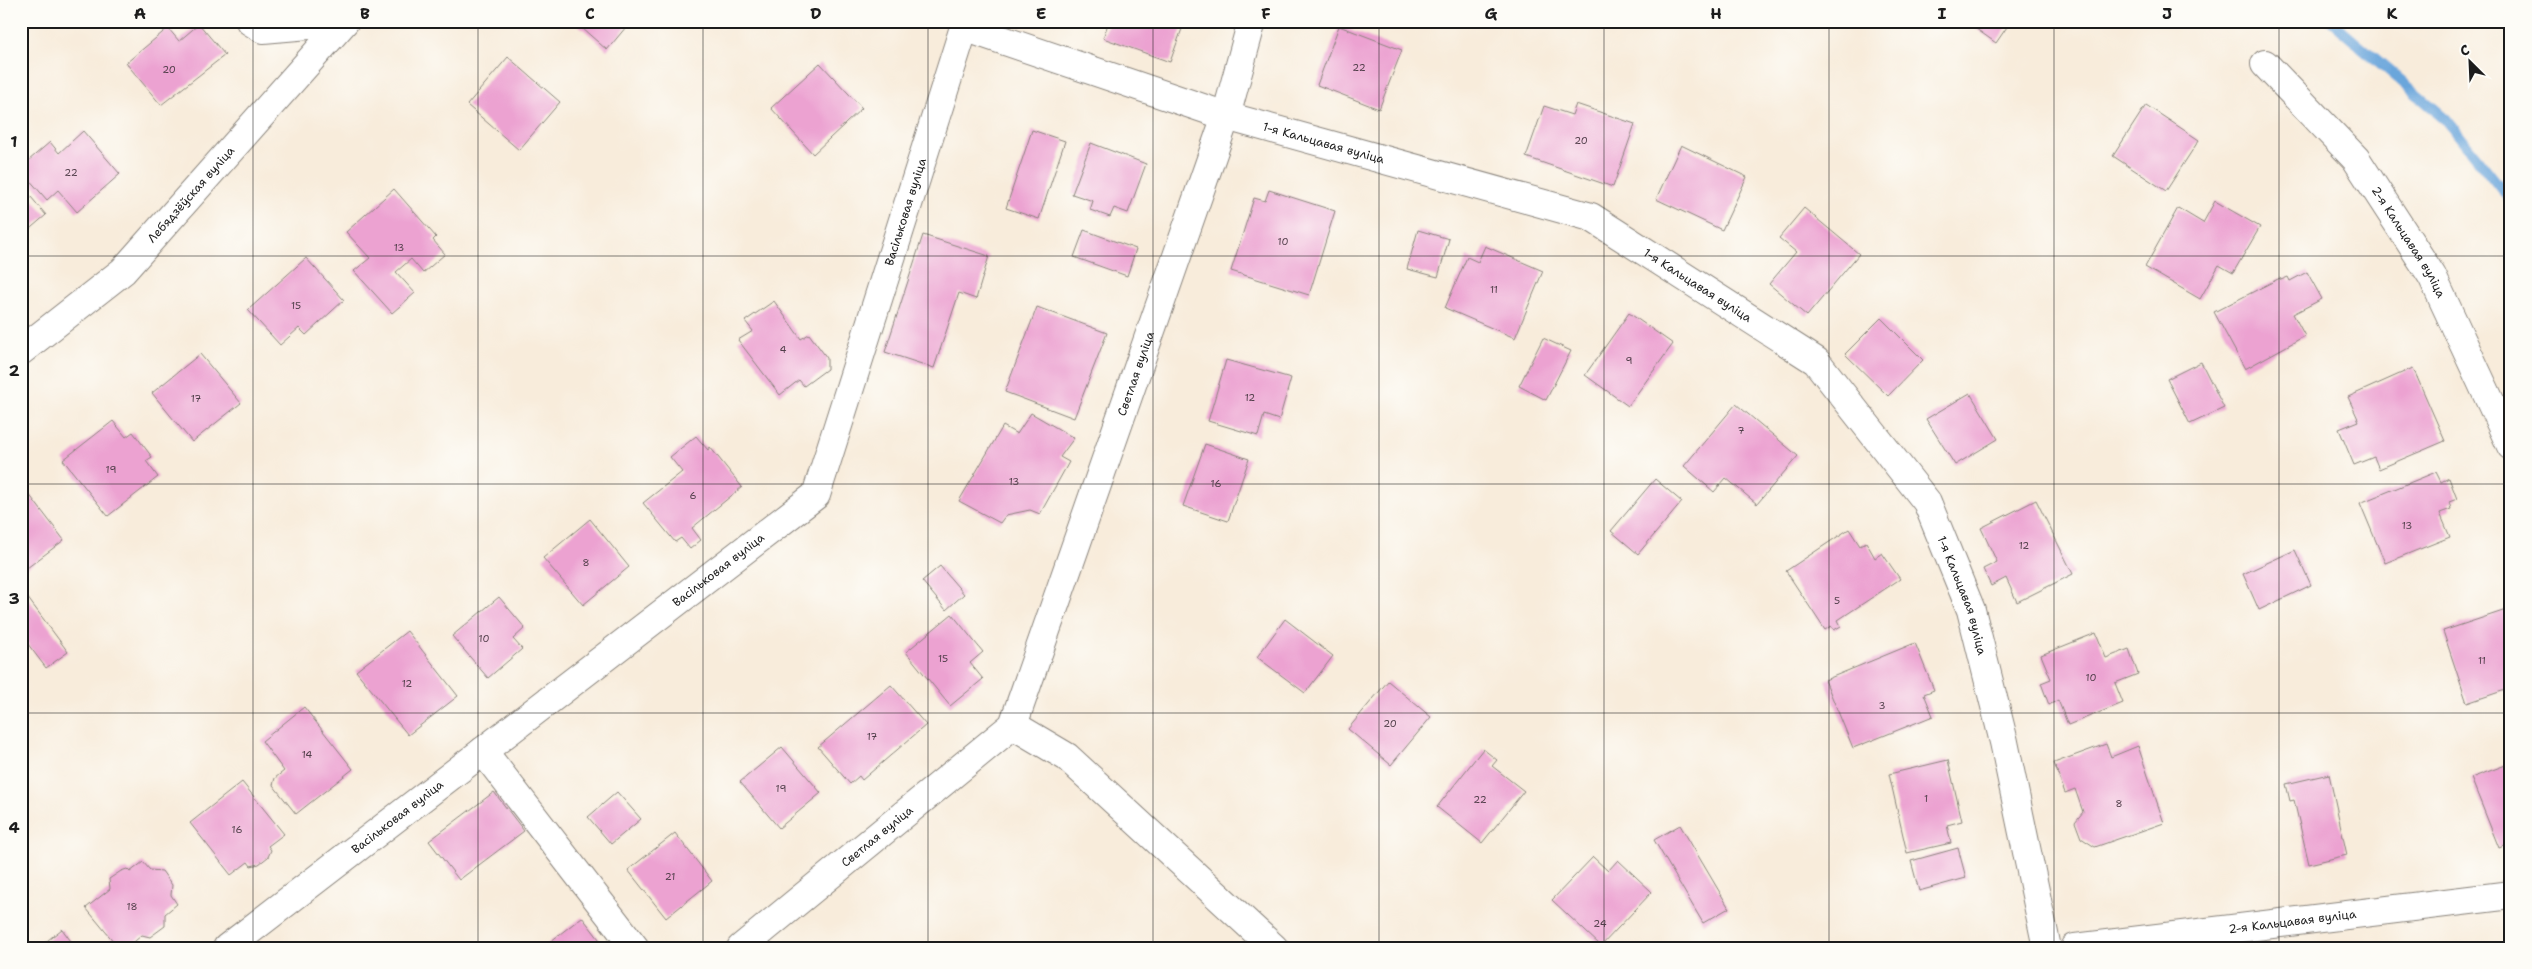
<svg xmlns="http://www.w3.org/2000/svg" width="2532" height="969" font-family="'Shantell Sans',sans-serif">
	<rect width="100%" height="100%" fill="#fdfcf7"/>
	<filter id="ink" filterUnits="userSpaceOnUse"><feTurbulence type="fractalNoise" baseFrequency=".02" numOctaves="2"/><feDisplacementMap in="SourceGraphic" scale="10" xChannelSelector="R" yChannelSelector="G"/><feConvolveMatrix kernelMatrix="1 2 1 2 8 2 1 2 1" color-interpolation-filters="sRGB"/></filter>
	<filter id="wash" filterUnits="userSpaceOnUse"><feTurbulence type="fractalNoise" baseFrequency=".0096" numOctaves="4" result="noise"/><feDisplacementMap in="SourceGraphic" scale="20" xChannelSelector="R" yChannelSelector="G"/><feGaussianBlur stdDeviation="1.12" result="paint"/><feColorMatrix in="noise" values="0 0 0 0 0 0 0 0 0 0 0 0 0 0 0 0 0 1.4 0 .05"/><feComposite in="paint" operator="in"/></filter>
	<g filter="url(#wash)">
		<rect width="100%" height="100%" fill="#f8ecdb"/>
		<g fill="none" stroke-linecap="round" stroke-linejoin="round">
			<!-- stream -->
			<path stroke="#6aa6db" stroke-width="11" d="M2331,21L2446,119L2511,201"/>
		</g>
		<g id="blocks">
			<!-- building -->
			<path fill="#eca2d1" d="M574,21H631L607,50Z
				M1109,21H1171L1183,26L1170,62L1103,38Z
				M1965,21H2011L1996,43Z
				M199,24L225,55L161,105L126,63L168,28L179,41Z
				M1339,26L1402,50L1379,109L1317,85Z
				M508,57L560,102L519,150L467,105Z
				M820,63L862,108L813,154L771,108Z
				M1576,104L1635,124L1613,187L1526,157L1544,106L1572,115Z
				M2146,105L2199,140L2166,191L2113,156Z
				M1032,130L1065,141L1039,219L1006,208Z
				M83,131L120,174L77,212L58,190L47,200L21,170V167L50,142L59,153Z
				M1091,143L1146,164L1128,213L1114,208L1110,217L1090,210L1093,201L1072,194Z
				M1681,145L1747,177L1722,230L1656,199Z
				M21,185L46,215L25,233L21,229Z
				M394,189L436,237L433,240L445,254L423,273L411,259L396,272L415,293L392,313L354,271L370,258L346,232Z
				M1269,190L1335,211L1309,295L1231,271L1254,198L1265,201Z
				M2215,201L2260,227L2233,273L2219,265L2200,299L2145,267L2178,208L2203,223Z
				M1804,208L1859,254L1807,316L1769,284L1796,252L1779,238Z
				M1084,230L1136,249L1127,276L1074,257Z
				M1418,230L1449,239L1438,277L1407,269Z
				M923,235L989,256L976,299L959,293L934,368L885,352Z
				M1485,246L1543,271L1515,338L1445,308L1467,257L1478,262Z
				M306,258L344,300L306,335L299,328L280,345L248,310Z
				M2307,272L2322,299L2293,314L2305,336L2245,369L2214,312L2280,278L2281,280L2288,277L2290,281Z
				M774,301L801,339L809,334L827,358V369L804,386L799,380L780,395L738,340L753,331L745,321Z
				M1037,307L1107,333L1074,418L1005,392Z
				M1629,313L1673,344L1628,406L1585,375Z
				M1881,318L1923,360L1888,396L1845,354Z
				M1543,338L1571,351L1546,400L1519,386Z
				M200,354L241,403L192,442L152,393Z
				M1226,360L1291,378L1279,420L1264,415L1258,436L1208,421Z
				M2201,362L2224,408L2190,424L2167,379Z
				M2413,368L2445,441L2379,469L2374,457L2354,465L2339,429L2359,421L2348,397Z
				M1970,393L1998,439L1955,465L1926,419Z
				M1736,404L1798,456L1757,504L1726,478L1714,492L1684,466Z
				M1031,413L1074,438L1060,457L1069,462L1040,514L1030,510L1006,515L1000,523L959,501L1003,426L1017,434Z
				M113,421L126,437L133,432L152,457L146,461L158,477L108,516L63,460Z
				M696,436L708,450L710,447L742,487L692,528L701,540L690,549L681,538L675,542L643,503L682,472L670,457Z
				M1205,444L1249,459L1228,521L1183,506Z
				M2436,472L2441,482L2449,478L2457,499L2449,502L2451,509L2440,513L2450,537L2385,563L2360,503Z
				M1655,479L1682,502L1638,554L1611,531Z
				M25,489L64,540L23,571L21,568V492Z
				M2036,500L2073,574L2017,602L2006,578L1991,586L1983,569L1997,562L1981,528Z
				M590,519L629,567L583,605L543,558Z
				M1849,529L1860,546L1866,542L1875,558L1882,553L1900,579L1838,620L1841,626L1834,630L1831,626L1825,630L1786,571Z
				M2295,550L2311,585L2259,610L2243,574Z
				M940,566L964,594L946,610L922,581Z
				M27,597L68,652L46,668L21,635V601Z
				M499,597L525,628L513,639L522,649L488,678L452,636Z
				M2506,610L2511,624V688L2467,703L2443,631Z
				M952,614L983,652L970,663L983,679L950,706L906,652Z
				M1285,619L1333,656L1305,693L1257,657Z
				M407,631L458,696L408,735L356,671Z
				M2096,633L2106,658L2129,649L2138,674L2115,683L2123,703L2068,725L2058,700L2049,705L2041,683L2051,679L2041,655Z
				M1915,643L1934,690L1924,694L1933,716L1853,748L1825,680Z
				M1388,681L1431,717L1391,765L1348,729Z
				M891,685L926,725L862,780L859,776L850,784L818,747Z
				M304,707L353,769L296,814L273,785L275,778L284,771L262,741Z
				M2106,744L2111,757L2138,746L2164,823L2095,847L2081,838L2075,822L2083,812L2075,789L2065,793L2054,763Z
				M782,747L821,793L779,828L740,782Z
				M1483,749L1497,760L1492,766L1524,791L1482,843L1437,807Z
				M1948,760L1962,821L1947,825L1951,843L1907,853L1889,774Z
				M2511,763V843L2499,848L2471,778Z
				M2329,774L2347,855L2309,864L2294,800L2290,801L2286,784Z
				M242,782L284,834L268,846L271,850L268,857L259,864L251,866L248,862L231,875L190,823Z
				M494,792L524,831L459,880L429,841Z
				M617,792L641,819L611,844L588,817Z
				M1680,825L1729,908L1703,923L1654,840Z
				M675,833L712,881L666,918L628,870Z
				M1958,848L1966,878L1919,891L1911,861Z
				M1593,857L1608,871L1618,860L1652,892L1601,946L1552,900Z
				M143,862L150,870L162,871L172,885L171,895L177,904L165,914V926L150,937L142,935L127,948H119L86,908L110,889L109,879L121,871L127,869L130,872Z
				M582,917L606,948H542Z
				M62,929L76,948H38Z"/>
		</g>
	</g>
	<g filter="url(#ink)">
		<use href="#blocks" fill-opacity="0" stroke="#8a847c" stroke-width="1"/>
		<g fill="none" stroke-linecap="round" stroke-linejoin="round">
			<defs>
				<g id="minor">
					<path d="M250,21L263,29L309,25L326,21"/>
					<path id="s1" d="M964,27L1226,116L1591,217L1816,361L1927,502L1971,610L2004,742L2047,948"/>
					<path id="s2" d="M2265,64L2356,159L2432,276L2511,446"/>
					<path id="s3" d="M21,351L123,271L345,21"/>
					<path d="M1013,725L1067,757L1274,948"/>
					<path d="M483,751L635,948"/>
					<path id="s4" d="M227,948L816,495L966,21"/>
					<path id="s5" d="M741,948L1013,725L1226,116L1252,21"/>
					<path id="s6" d="M2075,948L2511,895"/>
				</g>
			</defs>
			<!-- minor casing -->
			<use href="#minor" stroke="#8a847c" stroke-width="30"/>
			<!-- minor -->
			<use href="#minor" stroke="#fff" stroke-width="28"/>
		</g>
	</g>
	<!-- grid -->
	<path fill="none" stroke="#1c1c1c" stroke-width="1" stroke-opacity="0.55" d="M253,21V948M478,21V948M703,21V948M928,21V948M1153,21V948M1379,21V948M1604,21V948M1829,21V948M2054,21V948M2279,21V948M21,256H2511M21,484H2511M21,713H2511"/>
	<g text-anchor="middle" dominant-baseline="central" stroke-width="5" stroke-linejoin="round" paint-order="stroke">
		<!-- number labels -->
		<g font-size="10" fill="#503e49">
			<text x="1359" y="67">22</text>
			<text x="169" y="69">20</text>
			<text x="1581" y="140">20</text>
			<text x="71" y="172">22</text>
			<text x="1283" y="241">10</text>
			<text x="399" y="247">13</text>
			<text x="1494" y="289">11</text>
			<text x="296" y="305">15</text>
			<text x="783" y="349">4</text>
			<text x="1629" y="360">9</text>
			<text x="1250" y="397">12</text>
			<text x="196" y="398">17</text>
			<text x="1741" y="430">7</text>
			<text x="111" y="469">19</text>
			<text x="1014" y="481">13</text>
			<text x="1216" y="483">16</text>
			<text x="693" y="495">6</text>
			<text x="2407" y="525">13</text>
			<text x="2024" y="545">12</text>
			<text x="586" y="562">8</text>
			<text x="1837" y="600">5</text>
			<text x="484" y="638">10</text>
			<text x="943" y="658">15</text>
			<text x="2482" y="660">11</text>
			<text x="2091" y="677">10</text>
			<text x="407" y="683">12</text>
			<text x="1882" y="705">3</text>
			<text x="1390" y="723">20</text>
			<text x="872" y="736">17</text>
			<text x="307" y="754">14</text>
			<text x="781" y="788">19</text>
			<text x="1926" y="798">1</text>
			<text x="1480" y="799">22</text>
			<text x="2119" y="803">8</text>
			<text x="237" y="829">16</text>
			<text x="670" y="876">21</text>
			<text x="132" y="906">18</text>
			<text x="1600" y="923">24</text>
		</g>
		<!-- street labels -->
		<g font-size="12" fill="#1c1c1c" stroke="#fdfcf7">
			<text stroke="none"><textPath href="#s1" startOffset="378">1-я Кальцавая вуліца</textPath></text>
			<text stroke="none"><textPath href="#s3" startOffset="232">Лебядзёўская вуліца</textPath></text>
			<text stroke="none"><textPath href="#s4" startOffset="1040">Васільковая вуліца</textPath></text>
			<text stroke="none"><textPath href="#s2" startOffset="230">2-я Кальцавая вуліца</textPath></text>
			<text stroke="none"><textPath href="#s1" startOffset="782">1-я Кальцавая вуліца</textPath></text>
			<text stroke="none"><textPath href="#s5" startOffset="724">Светлая вуліца</textPath></text>
			<text stroke="none"><textPath href="#s4" startOffset="620">Васільковая вуліца</textPath></text>
			<text stroke="none"><textPath href="#s1" startOffset="1202">1-я Кальцавая вуліца</textPath></text>
			<text stroke="none"><textPath href="#s4" startOffset="215">Васільковая вуліца</textPath></text>
			<text stroke="none"><textPath href="#s5" startOffset="176">Светлая вуліца</textPath></text>
			<text stroke="none"><textPath href="#s6" startOffset="219">2-я Кальцавая вуліца</textPath></text>
		</g>
	</g>
	<!-- margin -->
	<rect width="2532" height="969" fill="none" stroke="#fdfcf7" stroke-width="55"/>
	<!-- north arrow -->
	<g transform="translate(2470 62) rotate(336)" stroke="#fdfcf7" stroke-width="4" paint-order="stroke">
	<path d="M0-4L9 19L0 12L-9 19Z" fill="#1c1c1c"/>
	<text y="-8" font-size="14" font-weight="bold" text-anchor="middle" fill="#1c1c1c">С</text>
	</g>
	<rect x="28" y="28" width="2476" height="914" fill="none" stroke="#1c1c1c" stroke-width="2"/>
	<g font-size="16" text-anchor="middle" font-weight="bold" fill="#1c1c1c">
		<text x="140" y="19">A</text>
		<text x="365" y="19">B</text>
		<text x="590" y="19">C</text>
		<text x="816" y="19">D</text>
		<text x="1041" y="19">E</text>
		<text x="1266" y="19">F</text>
		<text x="1491" y="19">G</text>
		<text x="1716" y="19">H</text>
		<text x="1942" y="19">I</text>
		<text x="2167" y="19">J</text>
		<text x="2392" y="19">K</text>
		<text x="14" y="147">1</text>
		<text x="14" y="376">2</text>
		<text x="14" y="604">3</text>
		<text x="14" y="833">4</text>
	</g>
</svg>
